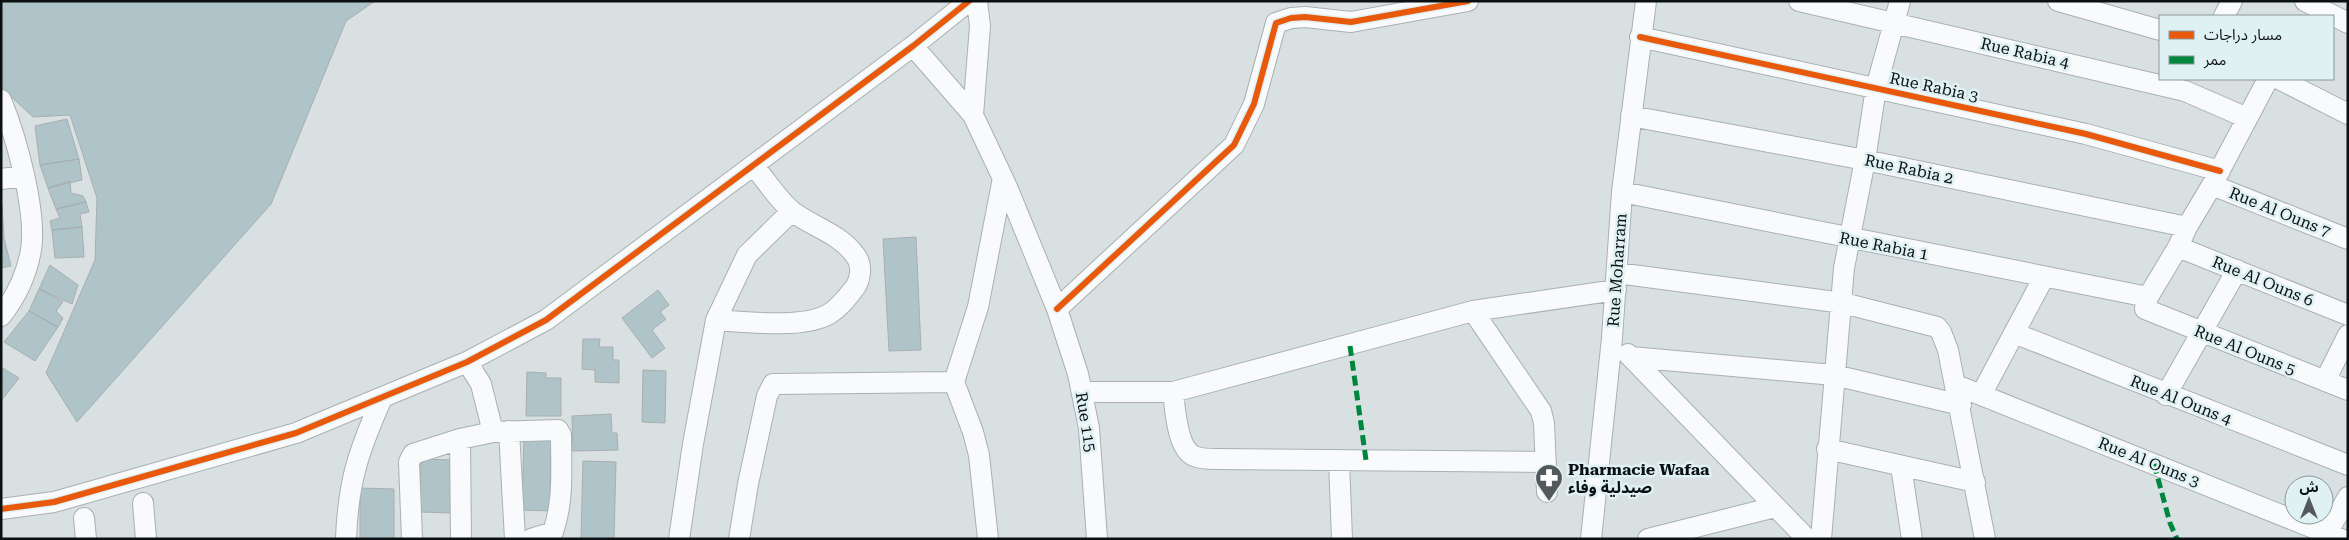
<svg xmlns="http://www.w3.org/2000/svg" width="2349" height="540" font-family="'Roboto Serif','Noto Sans Arabic',serif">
	<rect width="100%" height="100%" fill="#d8e0e2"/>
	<!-- building -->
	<path fill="#afc4c9" stroke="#a8aeb0" d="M1,1H375L346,21L271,204L77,422L46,373L95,260L97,198L70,115L33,117L1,87Z
		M67,119L79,159L40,165L35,126Z
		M79,159L82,180L48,188L40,165Z
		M70,181L71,193L83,196L86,202L56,209L48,188Z
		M86,202L89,212L80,214L82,227L52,230L50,221L60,218L56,209Z
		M2,206L4,238H1Z
		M82,227L84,257L55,258L52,230Z
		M916,237L921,350L889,351L883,239Z
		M1,238H4L11,266L1,268Z
		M50,265L78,285L72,304L39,289Z
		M39,289L63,302L56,311L63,318L58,327L29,311Z
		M658,290L669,305L660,312L666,319L652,330L665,348L652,358L622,318Z
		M29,311L58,327L35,361L4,342Z
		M583,339H600L599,347H613V360H619V383L595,382V370L582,369Z
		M1,367L19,378L1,401Z
		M643,370L666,371L665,423L642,422Z
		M527,372L546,373V378H561V416H526Z
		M611,414L612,433H617L618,450L573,451L572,416Z
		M524,438L551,439L550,511L522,510Z
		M421,459L454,460L453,513L420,512Z
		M583,461L616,462L614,539H581Z
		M360,488L394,489V539H360Z"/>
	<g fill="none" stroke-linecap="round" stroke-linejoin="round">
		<defs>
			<path id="minor" d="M1799,1L2185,91L2247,118
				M2058,1L2160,30
				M2305,1L2348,23
				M2224,16L2232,1
				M1640,37L2086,134L2220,171
				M913,46L973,115L1007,187L1057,309L1078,374L1089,428L1097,539
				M2268,79L2212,185L2187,227L2178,247L2148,297L2145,309L2348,390
				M2279,79L2348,114
				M1,100C16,136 37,211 31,250C27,273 16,297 1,316
				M973,115L980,26L977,1
				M1631,116L1865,160L2187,227
				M1,179L24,176
				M2212,185L2348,239
				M1622,192L2148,297
				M2178,247L2348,315
				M1617,273L1843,303L1937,327L1941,332L1948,350L1985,539
				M1057,309L1234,145L1254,104L1276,23L1291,18L1305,17L1351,22L1468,1
				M1473,311L1541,411L1544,423L1547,492
				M716,320C746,322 803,329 829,314C839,308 846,299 853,290C861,281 863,265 855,255C840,234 813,227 793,212C778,200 766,180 753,165
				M2014,333L2348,465
				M1628,354L1807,539
				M1631,357L1834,375L1961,405
				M467,362L481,384L493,432
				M2325,381L2348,335
				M1956,385L2341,539
				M1082,392H1173L1473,311L1616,290
				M1173,392C1175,408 1177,449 1194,456C1200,459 1210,459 1217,459L1546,462
				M1981,395L2044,277
				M2166,395L2237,270
				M509,431L515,539
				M460,439L461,539
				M1827,449L1975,482
				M1339,461L1342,539
				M1901,466L1912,539
				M143,503L146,539
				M1,509L54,502L296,433L467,362L546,320L913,46L969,1
				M84,518L86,539
				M2327,533L2348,497
				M346,539C348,481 359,450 382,398
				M412,539L409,462L413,454L460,439L493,432L558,430L561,435C561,467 564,501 553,532L531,539
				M679,539L693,444L716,320L747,255L792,211
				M739,539L748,484L767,396L773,384L954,382
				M988,539L979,455L973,432L954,382L978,307L1003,178
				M1591,539L1612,338L1622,192L1646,1
				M1648,539L1775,507
				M1821,539L1844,268L1865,160L1876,88L1900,1"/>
		</defs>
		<!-- minor casing -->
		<use href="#minor" stroke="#a9b0b1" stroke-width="22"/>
		<!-- minor -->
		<use href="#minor" stroke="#f9fafb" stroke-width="20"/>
		<!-- quiet -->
		<path stroke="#00873e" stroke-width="5" stroke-dasharray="10 5" stroke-linecap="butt" d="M1350,346L1366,460
			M2154,464L2170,523L2177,539"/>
		<defs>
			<path id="cycleway" d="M1640,37L2086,134L2220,171
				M1057,309L1234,145L1254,104L1276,23L1291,18L1305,17L1351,22L1468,1
				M1,509L54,502L296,433L467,362L546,320L913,46L969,1"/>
		</defs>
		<!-- cycleway casing -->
		<use href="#cycleway" stroke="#e0f1f4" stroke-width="9"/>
		<!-- cycleway -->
		<use href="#cycleway" stroke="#e8590c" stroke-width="6"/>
	</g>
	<!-- icons -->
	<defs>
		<symbol id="pharmacy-pin" viewBox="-11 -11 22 30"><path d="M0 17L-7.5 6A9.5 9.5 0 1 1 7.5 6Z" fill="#53595b" stroke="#e0f1f4"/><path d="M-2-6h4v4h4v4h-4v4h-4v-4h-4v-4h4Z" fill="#fff"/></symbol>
	</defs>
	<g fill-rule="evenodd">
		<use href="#pharmacy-pin" x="1533" y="462" width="32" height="43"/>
	</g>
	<g text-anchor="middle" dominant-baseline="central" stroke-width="5" stroke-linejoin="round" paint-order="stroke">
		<!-- street labels -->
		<g font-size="16" fill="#0b1112" stroke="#e0f1f4">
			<text transform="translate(2025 53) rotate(13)">Rue Rabia 4</text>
			<text transform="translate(1934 87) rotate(12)">Rue Rabia 3</text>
			<text transform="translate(1909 169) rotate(12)">Rue Rabia 2</text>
			<text transform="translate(2280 212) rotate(22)">Rue Al Ouns 7</text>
			<text transform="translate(1884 246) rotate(11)">Rue Rabia 1</text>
			<text transform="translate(1617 270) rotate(-86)">Rue Moharram</text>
			<text transform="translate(2263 281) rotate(22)">Rue Al Ouns 6</text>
			<text transform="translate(2245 350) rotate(22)">Rue Al Ouns 5</text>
			<text transform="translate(2181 400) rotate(22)">Rue Al Ouns 4</text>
			<text transform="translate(1086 422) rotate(81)">Rue 115</text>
			<text transform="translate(2149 462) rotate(22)">Rue Al Ouns 3</text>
		</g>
		<!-- poi labels -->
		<g font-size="16" font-weight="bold" fill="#0b1112" stroke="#e0f1f4" text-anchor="start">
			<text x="1568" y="469">Pharmacie Wafaa<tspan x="1568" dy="18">صيدلية وفاء</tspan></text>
		</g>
	</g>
	<!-- border -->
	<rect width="2349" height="540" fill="none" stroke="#0b1112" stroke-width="5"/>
	<!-- legend -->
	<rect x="2159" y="15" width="175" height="65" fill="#e0f1f4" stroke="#8b979a"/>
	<rect x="2169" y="31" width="25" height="8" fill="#e8590c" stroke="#8b979a"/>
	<text x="2204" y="40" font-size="15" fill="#0b1112">مسار دراجات</text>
	<rect x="2169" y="56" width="25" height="8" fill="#00873e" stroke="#8b979a"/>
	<text x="2204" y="65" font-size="15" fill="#0b1112">ممر</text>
	<!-- north arrow -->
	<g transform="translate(2309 500)"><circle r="24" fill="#e0f1f4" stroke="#8b979a"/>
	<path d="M0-4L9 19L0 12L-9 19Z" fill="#53595b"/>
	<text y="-8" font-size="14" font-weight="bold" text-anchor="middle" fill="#0b1112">ش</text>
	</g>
</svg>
